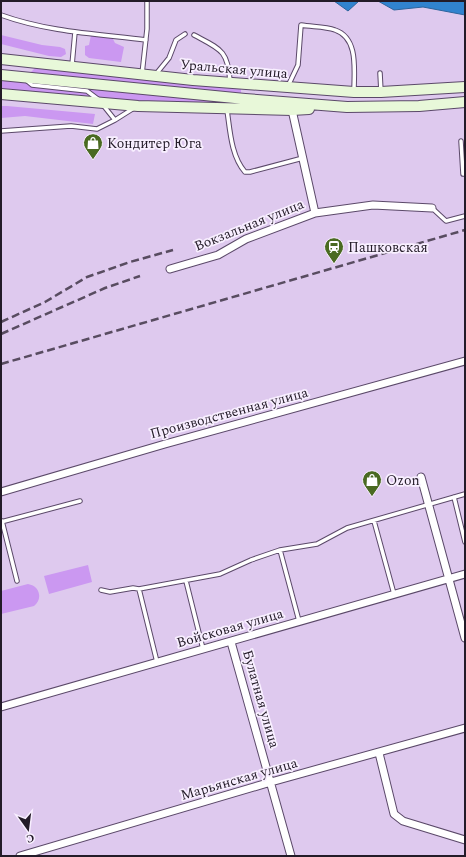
<svg xmlns="http://www.w3.org/2000/svg" width="466" height="857" font-family="Spectral,serif">
	<rect width="100%" height="100%" fill="#dec9ee"/>
	<!-- green -->
	<path fill="#cb98f1" d="M1,35L42,45L60,47L65,49L66,54L61,57L49,56L1,44Z
		M91,35L112,37L115,43L124,47L121,62L89,58L85,55V46L89,45Z
		M35,68L241,87V93L28,75Z
		M1,79L216,99L231,105L117,100L1,91Z
		M1,106H7L95,114L93,124L25,116L1,118Z
		M88,565L92,582L49,594L44,576Z
		M28,584C40,586 43,599 34,606L1,614V591Z"/>
	<!-- water -->
	<path fill="#3183cf" stroke="#2d649d" d="M334,1H359L348,11Z
		M378,1H465V15L423,7L394,10Z"/>
	<g fill="none" stroke-linecap="round" stroke-linejoin="round">
		<defs>
			<path id="service" d="M1,15C48,32 97,34 146,40
				M194,35C220,49 228,50 230,81
				M72,65L75,32
				M380,73L381,92
				M142,74L147,29V1
				M156,74L169,58L176,40L185,34
				M26,80L32,85L87,91L99,100
				M288,86L298,65L301,25C312,27 325,26 335,30C359,38 354,71 354,91
				M227,110C230,130 231,156 245,172H250L303,158
				M115,120L134,108
				M1,131L71,126L97,129L115,120L103,105
				M461,141L463,174H465
				M432,208L446,221L465,216
				M454,497L465,542
				M2,521L17,581
				M374,521L394,594
				M1,522L80,501
				M280,550L299,621
				M186,581L203,649
				M139,589L220,574L251,560L280,550L317,544L347,528L465,494
				M101,590L110,592L133,588L139,589L157,662"/>
			<path id="minor" d="M315,213L373,205L432,208
				M170,269L218,255L246,239L315,213L292,110
				M421,477L465,638
				M1,492L165,444L465,361
				M231,642L291,856
				M1,707L465,574
				M379,753L394,814L403,821L465,840
				M20,856L271,782L465,728"/>
			<path id="secondary" d="M1,59L193,80L354,92H381L465,87
				M1,75L245,99L347,107L419,106L465,102
				M1,94L138,106L292,110L309,109"/>
		</defs>
		<!-- service casing -->
		<use href="#service" stroke="#5b4969" stroke-width="5.5"/>
		<!-- minor casing -->
		<use href="#minor" stroke="#5b4969" stroke-width="9"/>
		<!-- secondary casing -->
		<use href="#secondary" stroke="#5b4969" stroke-width="12"/>
		<!-- service -->
		<use href="#service" stroke="#fff" stroke-width="3.5"/>
		<!-- minor -->
		<use href="#minor" stroke="#fff" stroke-width="7"/>
		<!-- secondary -->
		<use href="#secondary" stroke="#e8f8d9" stroke-width="10"/>
		<!-- rail -->
		<path stroke="#584c60" stroke-width="2.5" stroke-dasharray="8 4" stroke-linecap="butt" d="M1,322L45,302L87,277L130,262L173,250
			M1,334L105,288L140,276
			M1,364L465,230"/>
	</g>
	<!-- icons -->
	<defs>
		<symbol id="shop-pin" viewBox="-11 -11 22 30"><path d="M0 17L-7.5 6A9.5 9.5 0 1 1 7.5 6Z" fill="#4a6a21" stroke="#f8efff"/><path d="M-5-2.5h2.3a2.7 3.5 0 0 1 5.4 0H5L5.5 6h-11ZM-1.5-2.5h3a1.5 2.3 0 0 0-3 0Z" fill="#fff"/></symbol>
		<symbol id="station-pin" viewBox="-11 -11 22 30"><path d="M0 17L-7.5 6A9.5 9.5 0 1 1 7.5 6Z" fill="#4a6a21" stroke="#f8efff"/><path d="M-3-6H3Q5-6 5-4V2Q5 4 3 4L4.5 6H3L1.5 4h-3L-3 6H-4.5L-3 4Q-5 4-5 2V-4Q-5-6-3-6ZM-3.5-4v3h7v-3ZM-3.5 1v1.5H-2V1ZM2 1v1.5H3.5V1Z" fill="#fff"/></symbol>
	</defs>
	<g fill-rule="evenodd">
		<use href="#shop-pin" x="82" y="132" width="22" height="30"/>
		<use href="#station-pin" x="323" y="236" width="22" height="30"/>
		<use href="#shop-pin" x="361" y="469" width="22" height="30"/>
	</g>
	<g text-anchor="middle" dominant-baseline="central" stroke-width="3.5" stroke-linejoin="round" paint-order="stroke">
		<!-- street labels -->
		<g font-size="14" fill="#231b28" stroke="#f8efff">
			<text transform="translate(234 69) rotate(5)">Уральская улица</text>
			<text transform="translate(249 225) rotate(-22)">Вокзальная улица</text>
			<text transform="translate(229 413) rotate(-15)">Производственная улица</text>
			<text transform="translate(230 628) rotate(-16)">Войсковая улица</text>
			<text transform="translate(261 699) rotate(74)">Булатная улица</text>
			<text transform="translate(239 779) rotate(-16)">Марьянская улица</text>
		</g>
		<!-- poi labels -->
		<g font-size="14" fill="#231b28" stroke="#f8efff" text-anchor="start">
			<text x="107" y="143">Кондитер Юга</text>
			<text x="348" y="247">Пашковская</text>
			<text x="386" y="480">Ozon</text>
		</g>
	</g>
	<!-- border -->
	<rect width="466" height="857" fill="none" stroke="#231b28" stroke-width="4"/>
	<!-- north arrow -->
	<g transform="translate(28 829) rotate(166)" stroke="#f8efff" stroke-width="3" paint-order="stroke">
	<path d="M0-3L7 15L0 10L-7 15Z" fill="#231b28"/>
	<text y="-6" font-size="11" font-weight="bold" text-anchor="middle" fill="#231b28">С</text>
	</g>
</svg>
